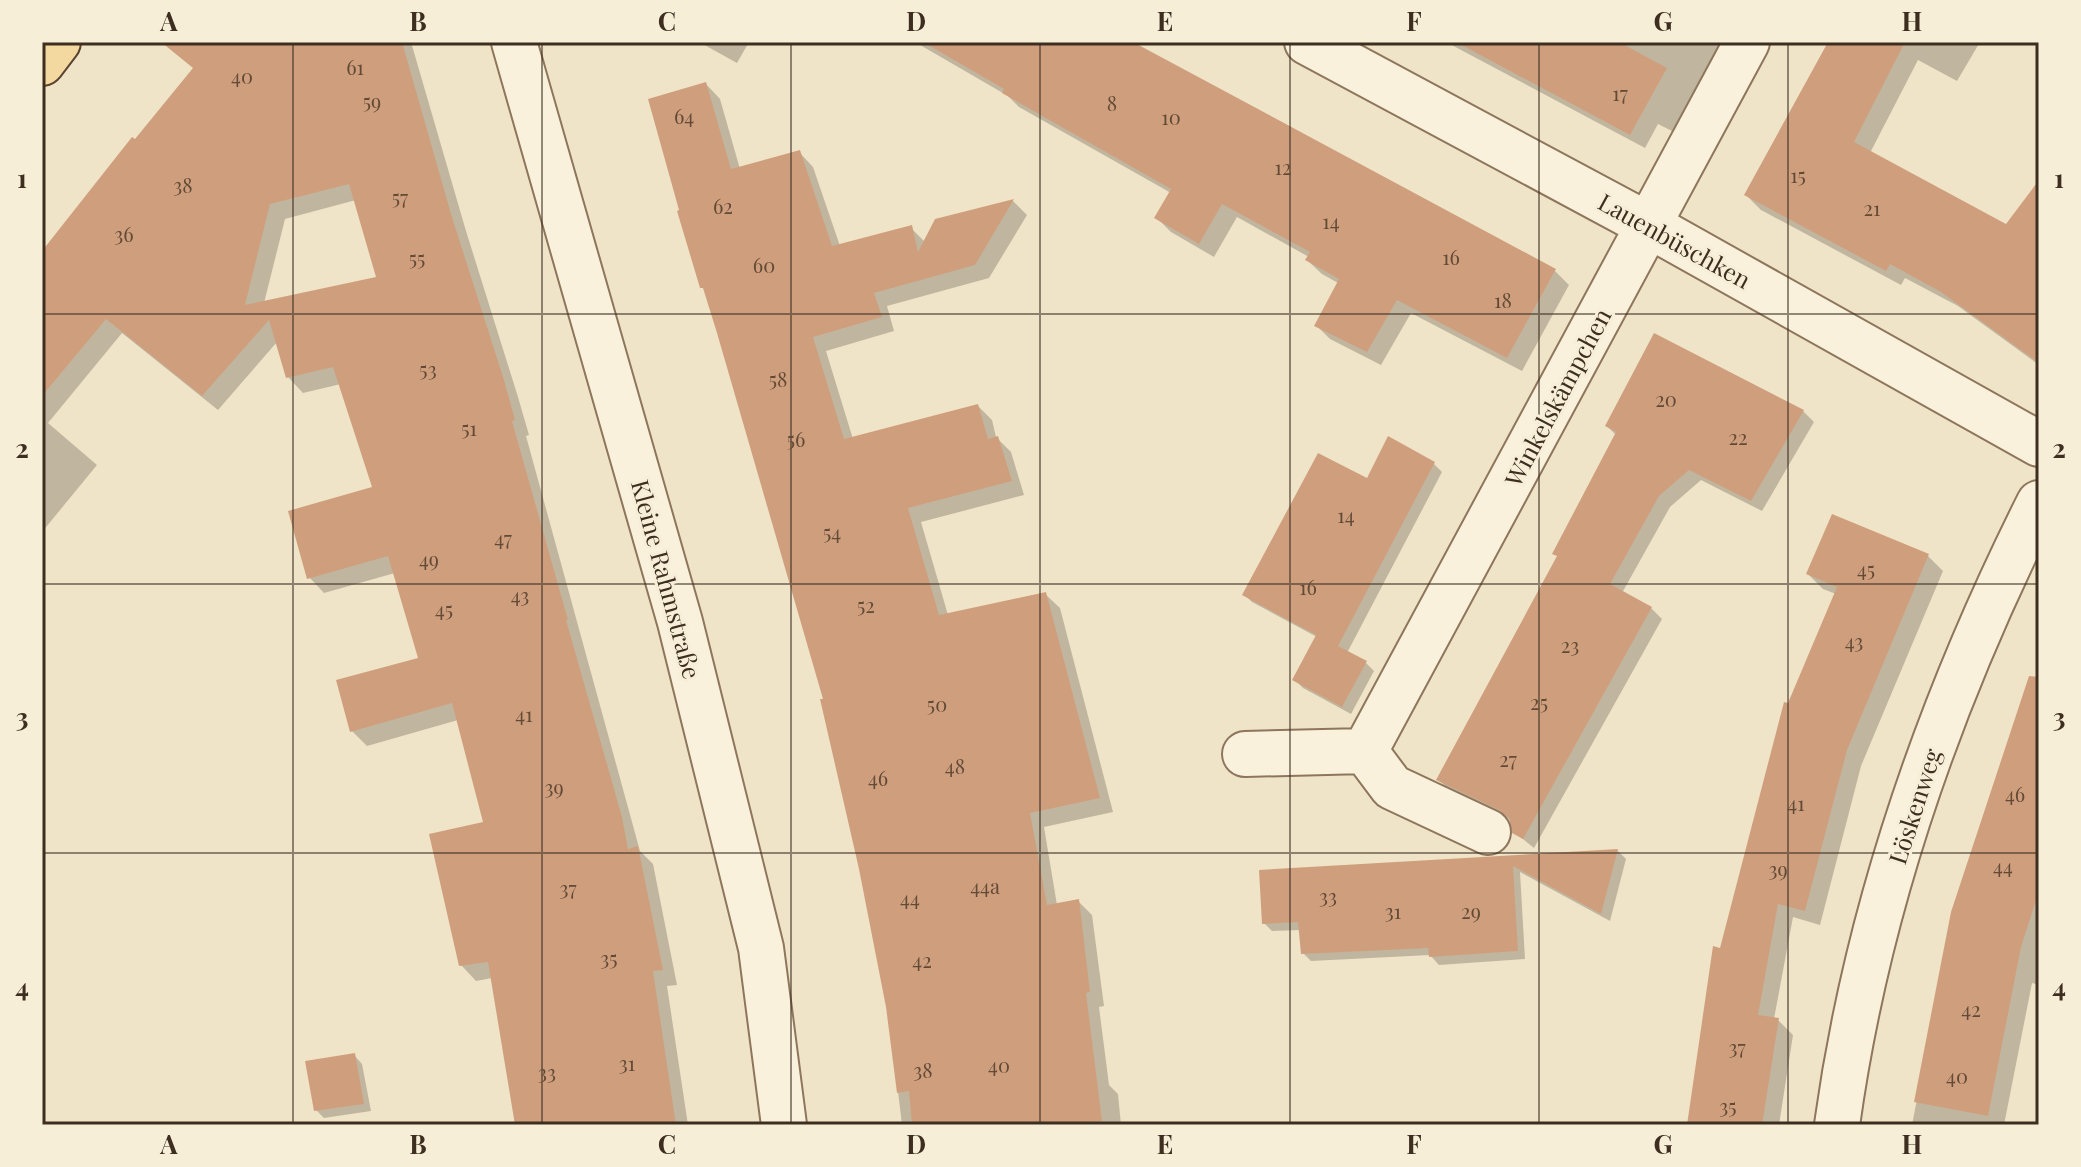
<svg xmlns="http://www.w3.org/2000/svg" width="2081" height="1167" font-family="'Playfair Display',serif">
	<rect width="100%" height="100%" fill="#f0e4c8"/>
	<!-- shadow -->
	<path fill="#0003" fill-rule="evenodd" d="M213,42H411L466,231L518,397L529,435L526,436L640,851L653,864L677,985L667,986L688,1125H516L492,978L476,981L461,965L485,823L458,720L367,746L352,731L420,660L395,573L324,593L309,577L375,488L341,384L303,393L288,377L277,342L218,410L122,333L48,423L97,465L42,532V254L196,69ZM356,200L378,278L264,303L285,219Z
		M699,42H749L737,63Z
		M915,42H1127L1555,271L1569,285L1522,371L1411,313L1381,365L1330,339L1316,325L1338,283L1322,274L1307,260L1309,257L1237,217L1214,257L1171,232L1157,218L1171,193L1019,107L1008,96Z
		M1446,42H1721L1672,131L1658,124L1645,148Z
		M1841,42H1980L1957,81L1918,60L1870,153L2005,226L2039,182V365L1958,306L1905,278L1901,285L1761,210L1746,195Z
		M706,84L720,99L740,169L799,152L813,167L840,246L911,228L925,242L936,221L1013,201L1027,215L989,278L887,306L894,331L826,351L853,439L978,406L992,420L996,437L1011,452L1024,495L921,522L948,615L1045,594L1060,608L1113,812L1044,827L1057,905L1078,901L1092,915L1104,1006L1099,1007L1109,1085L1118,1094L1121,1125H902L888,1007L825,700L706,291L702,287Z
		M1803,411L1814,422L1762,511L1701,480L1670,507L1622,593L1651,608L1662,619L1534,848L1514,832L1511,820L1449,790L1438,779L1559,558L1616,435L1607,426Z
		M1434,464L1442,472L1347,653L1366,663L1374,671L1351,714L1303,688L1295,680L1317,637L1252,602L1244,594L1368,481Z
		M1928,556L1943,571L1861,766L1820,925L1793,917L1774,1019L1778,1020L1793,1035L1779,1125H1689L1722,950L1789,706L1836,594L1823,589L1808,574Z
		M2039,671V985L2032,983L2004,1125H1912L1953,913L2019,713Z
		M1618,851L1626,859L1610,921L1520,872L1525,959L1439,965L1430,955L1311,961L1303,953L1301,930L1272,931L1264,923L1261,872Z
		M354,1055L362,1064L371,1111L324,1118L316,1110Z"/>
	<!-- building -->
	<path fill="#cf9f7d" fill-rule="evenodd" d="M161,42H402L451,214L504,380L515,420L512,421L568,620H566L622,817L628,849L638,846L663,970L653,971L676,1125H515L488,962L459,966L429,834L483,822L452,703L350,732L336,680L418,658L388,556L307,579L288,511L372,487L333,367L286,378L269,320L202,396L106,319L42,396V251L132,137L135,139L193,68ZM349,184L376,277L245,305L270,204Z
		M923,42H1133L1556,269L1507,358L1397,300L1367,352L1314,326L1339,279L1305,260L1310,252L1222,204L1199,244L1154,218L1171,189L1002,93L1004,89Z
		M1456,42H1619L1667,68L1630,135Z
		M1828,42H1905L1854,142L2006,224L2039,180V363L1941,292L1890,264L1886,271L1744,195Z
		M706,82L731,169L800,150L832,246L912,225L918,252L935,219L1014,199L975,265L874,293L882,317L813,337L844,439L978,404L988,439L998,436L1012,481L908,508L939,615L1046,592L1100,798L1030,813L1047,905L1079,899L1090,992L1086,993L1102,1121L1067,1125H912L909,1091L897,1093L886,1007L859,869L820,699H823L717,333L703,288H700L677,211L679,210L648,99Z
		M1654,333L1804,410L1751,501L1689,470L1659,496L1610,584L1652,607L1523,839L1512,833L1509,818L1499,810L1436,780L1557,556L1552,554L1616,432L1605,426Z
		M1388,436L1435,462L1338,646L1367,661L1342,707L1292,680L1316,635L1242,595L1318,453L1367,478Z
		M1832,514L1929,554L1847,750L1805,911L1778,904L1758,1015L1779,1018L1762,1125H1687L1713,946L1720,948L1784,702L1788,703L1837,587L1806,574Z
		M2029,676L2039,677V891L2021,947L1988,1116L1914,1102L1951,912Z
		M1618,849L1601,914L1513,866L1518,951L1429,957L1428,948L1301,954L1298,922L1262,924L1259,870Z
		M355,1053L364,1104L314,1111L305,1061Z"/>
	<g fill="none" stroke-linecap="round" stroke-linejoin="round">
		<defs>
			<path id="minor" d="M514,42L680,622L761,948L784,1125
				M1307,42L1650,226L2039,444
				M1365,751L1747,42
				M1365,751L1392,787L1488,832
				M1245,754L1365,751
				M1837,1125C1867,908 1941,698 2039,503"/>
			<path id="major" d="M42,63L58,42"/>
		</defs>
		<!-- minor casing -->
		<use href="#minor" stroke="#8d765c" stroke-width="48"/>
		<!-- major casing -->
		<use href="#major" stroke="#5b4430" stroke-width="48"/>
		<!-- minor -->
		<use href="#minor" stroke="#faf1dc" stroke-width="44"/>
		<!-- major -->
		<use href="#major" stroke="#f3d9a0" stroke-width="44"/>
	</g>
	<!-- grid -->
	<path fill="none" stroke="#3d2e20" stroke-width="2" stroke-opacity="0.55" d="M293,42V1125M542,42V1125M791,42V1125M1040,42V1125M1290,42V1125M1539,42V1125M1788,42V1125M42,314H2039M42,584H2039M42,853H2039"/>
	<g text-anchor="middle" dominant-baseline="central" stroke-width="6" stroke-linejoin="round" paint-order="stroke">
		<!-- number labels -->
		<g font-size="20" fill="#624a37">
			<text x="355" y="66">61</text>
			<text x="242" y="75">40</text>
			<text x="1620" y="92">17</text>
			<text x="372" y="100">59</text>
			<text x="1112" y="102">8</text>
			<text x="684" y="115">64</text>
			<text x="1171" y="116">10</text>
			<text x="1283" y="166">12</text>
			<text x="1798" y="174">15</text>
			<text x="183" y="184">38</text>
			<text x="400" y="196">57</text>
			<text x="723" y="205">62</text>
			<text x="1872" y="207">21</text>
			<text x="1331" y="220">14</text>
			<text x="124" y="233">36</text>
			<text x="1451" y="256">16</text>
			<text x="417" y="257">55</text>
			<text x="764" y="264">60</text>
			<text x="1503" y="299">18</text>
			<text x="428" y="368">53</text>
			<text x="778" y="378">58</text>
			<text x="1666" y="398">20</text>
			<text x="469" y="427">51</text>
			<text x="1738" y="436">22</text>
			<text x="796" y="438">56</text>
			<text x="1346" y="514">14</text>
			<text x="832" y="531">54</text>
			<text x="503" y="537">47</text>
			<text x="429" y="558">49</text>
			<text x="1866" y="568">45</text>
			<text x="1308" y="586">16</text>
			<text x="520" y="594">43</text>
			<text x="866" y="604">52</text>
			<text x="444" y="608">45</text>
			<text x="1854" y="640">43</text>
			<text x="1570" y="644">23</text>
			<text x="1539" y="701">25</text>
			<text x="937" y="703">50</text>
			<text x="524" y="713">41</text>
			<text x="1508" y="758">27</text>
			<text x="955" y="765">48</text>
			<text x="878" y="777">46</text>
			<text x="554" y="786">39</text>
			<text x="2015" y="793">46</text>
			<text x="1796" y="802">41</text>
			<text x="2003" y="865">44</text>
			<text x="1778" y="868">39</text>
			<text x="985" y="885">44a</text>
			<text x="568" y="887">37</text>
			<text x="1328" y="895">33</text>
			<text x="910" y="897">44</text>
			<text x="1393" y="910">31</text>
			<text x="1471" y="910">29</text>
			<text x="609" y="957">35</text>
			<text x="922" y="959">42</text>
			<text x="1971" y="1008">42</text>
			<text x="1737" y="1046">37</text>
			<text x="627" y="1062">31</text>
			<text x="999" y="1064">40</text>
			<text x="923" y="1069">38</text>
			<text x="547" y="1071">33</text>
			<text x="1957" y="1075">40</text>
			<text x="1728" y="1105">35</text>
		</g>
		<!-- street labels -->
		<g font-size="24" fill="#3d2e20" stroke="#f7eed8">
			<text transform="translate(1675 240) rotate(29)">Lauenbüschken</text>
			<text transform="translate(1557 397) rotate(-62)">Winkelskämpchen</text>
			<text transform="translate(667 579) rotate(75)">Kleine Rahmstraße</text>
			<text transform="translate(1914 806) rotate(-72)">Löskenweg</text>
		</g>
	</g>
	<!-- border -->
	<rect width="2081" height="1167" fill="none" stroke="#f7eed8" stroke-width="88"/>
	<rect x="44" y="44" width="1993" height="1079" fill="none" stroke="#3d2e20" stroke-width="3"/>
	<g font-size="26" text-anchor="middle" font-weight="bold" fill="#3d2e20">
		<text x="169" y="31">A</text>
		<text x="418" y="31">B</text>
		<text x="667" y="31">C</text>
		<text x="916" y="31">D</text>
		<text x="1165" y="31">E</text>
		<text x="1414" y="31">F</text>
		<text x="1663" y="31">G</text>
		<text x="1912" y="31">H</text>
		<text x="22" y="188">1</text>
		<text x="2059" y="188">1</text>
		<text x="22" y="458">2</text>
		<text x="2059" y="458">2</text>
		<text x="22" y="727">3</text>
		<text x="2059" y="727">3</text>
		<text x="22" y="997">4</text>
		<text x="2059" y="997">4</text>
		<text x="169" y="1154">A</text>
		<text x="418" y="1154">B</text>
		<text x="667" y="1154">C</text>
		<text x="916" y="1154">D</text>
		<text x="1165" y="1154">E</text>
		<text x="1414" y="1154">F</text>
		<text x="1663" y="1154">G</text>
		<text x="1912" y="1154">H</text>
	</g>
</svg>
